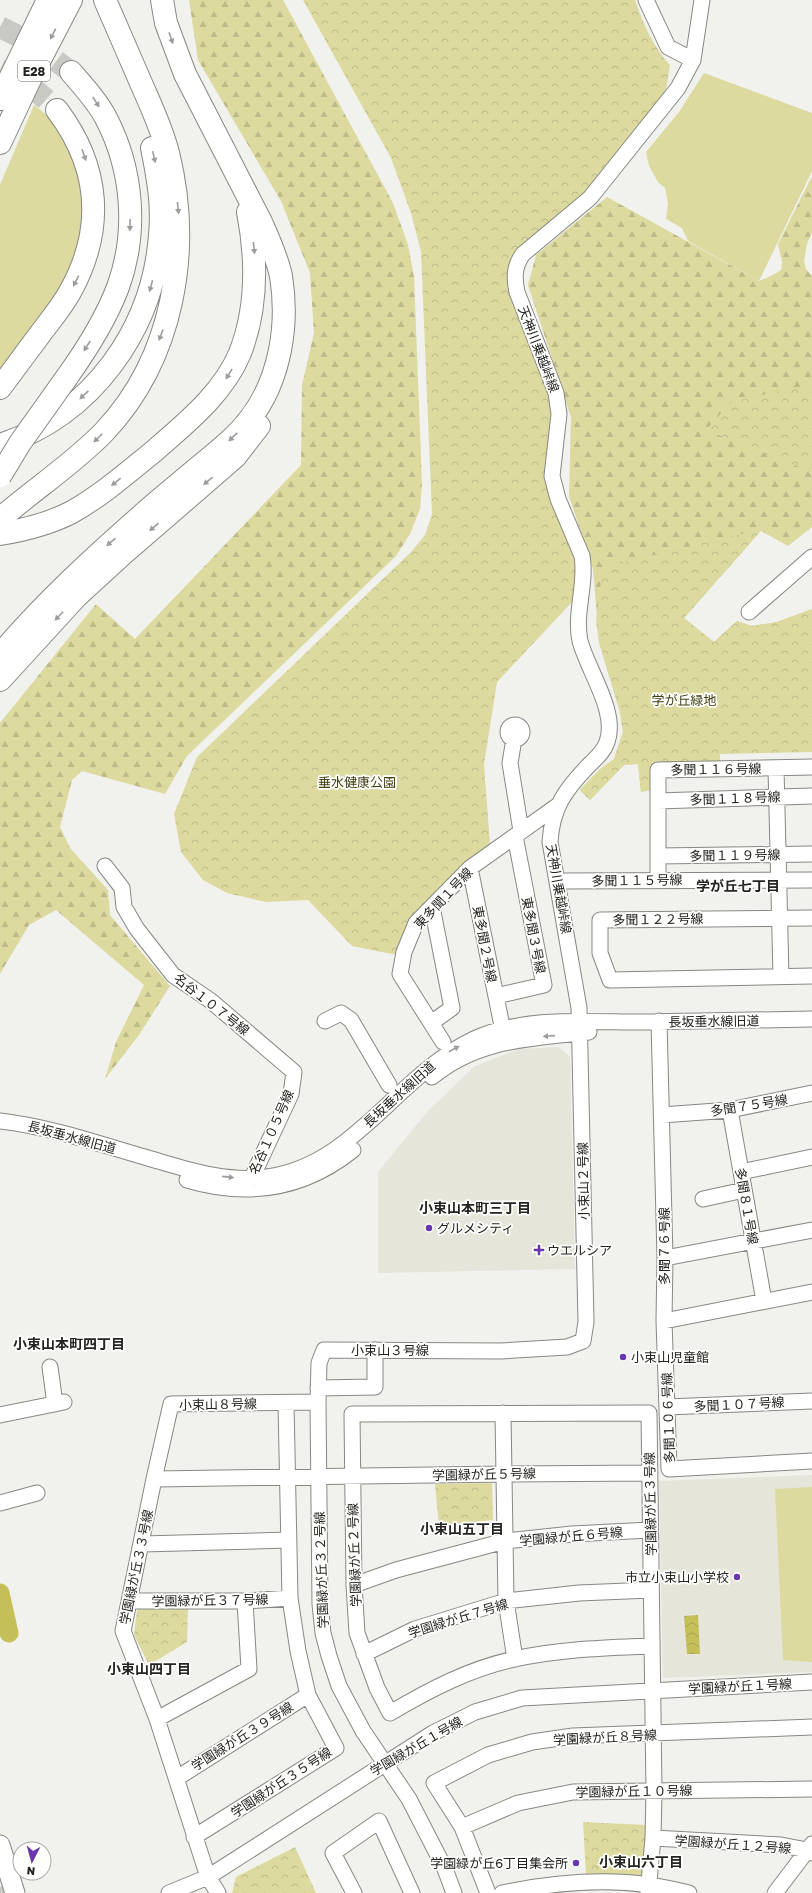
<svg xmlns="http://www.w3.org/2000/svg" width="812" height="1893" font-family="'Golos Text','Noto Sans JP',sans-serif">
	<defs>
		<pattern id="forest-firs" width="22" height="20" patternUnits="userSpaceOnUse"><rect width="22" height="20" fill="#dcda9f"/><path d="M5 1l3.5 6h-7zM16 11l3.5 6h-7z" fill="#bdbb89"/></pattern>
		<pattern id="park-crowns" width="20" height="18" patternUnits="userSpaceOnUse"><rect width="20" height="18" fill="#dcda9f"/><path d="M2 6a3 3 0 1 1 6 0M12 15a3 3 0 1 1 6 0" fill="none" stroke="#bdbb89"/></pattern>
		<pattern id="water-waves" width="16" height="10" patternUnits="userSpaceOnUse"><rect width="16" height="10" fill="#c5bf5a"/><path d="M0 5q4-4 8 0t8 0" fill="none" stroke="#a9a44e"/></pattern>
	</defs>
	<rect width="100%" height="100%" fill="#f1f1ed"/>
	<!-- built -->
	<path fill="#e5e5da" d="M559,1047L570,1057L575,1269L378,1273V1172L428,1111L475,1066L520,1049Z
		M812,1475V1672L663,1678L659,1481Z"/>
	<!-- grass -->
	<path fill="#dcda9f" d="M704,73L812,113V171L759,281L688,241L682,228L666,219L668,203L665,188L658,182L649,166L646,152L679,112Z
		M34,105L57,123L75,159L83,200L82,235L73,269L52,307L0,375V185Z
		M812,1487V1662L783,1660L775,1489Z"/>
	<!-- forest -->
	<path fill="url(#forest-firs)" d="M189,0H283L393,203L408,245L414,277L422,484L420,509L410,534L396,556L187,756L165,794L82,771L72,780L60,827L70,848L108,890L110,915L170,986L139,1035L105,1079L116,1042L144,985L56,910L29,925L0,974V723L96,604L135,639L301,465L302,385L314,333L310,273L281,201L198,60Z
		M812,176V232L807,244L804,261L806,269L812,276V527L788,546L761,531L684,618L714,642L737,621L752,626L777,622L812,609V752L725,719L641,792L638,764L624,765L590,800L580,790L599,770L614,759L623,732L620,712L599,642L593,569L569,496L571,417L528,285L536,255L607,197L759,281L771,276L781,270L782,262L778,244Z"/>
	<!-- park -->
	<path fill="url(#park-crowns)" d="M303,0H635C643,23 653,47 670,65L666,90L618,155L581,196L559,216L535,234L515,252L509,273L550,388L553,413L546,479L576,553L580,571L574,600L497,682L484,764L490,845L455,872L413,919L397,955L352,946L308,900L266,902L227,893L203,880L181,852L174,814L197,757L411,552L425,535L432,514L421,252L411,213L391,158Z
		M812,384V472L706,430L731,402Z
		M762,529L684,618L714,642L737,621L752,626L777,622L812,609V752L720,754V764L653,766L652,790L641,792L638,764L624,765L590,800L580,790L599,770L614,759L623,732L620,712L599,642L596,621L603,567Z
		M492,1483L493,1520L439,1526L435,1484Z
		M141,1607H188L187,1642L149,1665L134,1635L137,1611Z
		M583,1822L646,1825L644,1873L636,1880L586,1875Z
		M295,1847L316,1893H232L236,1877Z"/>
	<!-- water -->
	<path fill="url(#water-waves)" d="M698,1615L700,1654H687L684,1616Z"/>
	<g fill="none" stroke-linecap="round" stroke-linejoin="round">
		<!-- river -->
		<path stroke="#c5bf5a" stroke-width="19" d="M0,1593L9,1633"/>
		<!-- highway-tunnel -->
		<path stroke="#c8c8c5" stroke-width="22" stroke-dasharray="22 11" stroke-linecap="butt" d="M0,27L32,43L71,72
			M0,70C22,80 40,92 57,110
			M0,1887L3,1893"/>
		<defs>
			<path id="minor" d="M646,0L668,47L693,60
				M749,612L812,557
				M508 732a7 7 0 1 1 14 0a7 7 0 1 1-14 0Z
				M514,739L510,763L521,831
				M776,768L781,977
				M658,801L812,796
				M658,856L812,854
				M105,866L122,888L124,907L137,929L173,975L211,1001L294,1072L291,1094L248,1186
				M470,868L501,1021
				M658,879V770L812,767
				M557,881L812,880
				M812,918L600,920V953L610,980L812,976
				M496,996L544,985L515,836
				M325,1021L341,1013L351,1020L389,1085
				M659,1021L665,1258L664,1321L812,1292
				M431,1023L452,1008L432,907
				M443,1042L400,974L404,952L416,923L470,868L557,806
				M432,1077C479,1038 532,1039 589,1032
				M730,1110L764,1301
				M662,1115L730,1110L812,1093
				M0,1121C51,1127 99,1144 148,1158C186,1169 226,1183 267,1177C355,1165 397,1075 474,1039C523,1016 589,1022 642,1022C699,1021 755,1020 812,1019
				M741,1172L812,1157
				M187,1180C248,1198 303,1190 353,1150
				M703,1199L744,1190
				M665,1258L812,1230
				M664,1321L669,1469L812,1461
				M50,1367L55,1404
				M318,1388L375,1387V1350
				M667,1407L812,1401
				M503,1413L506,1601L515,1659
				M0,1415L64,1402
				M154,1479L171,1404L318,1402
				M0,1503L37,1493
				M142,1544L289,1540
				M354,1585L396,1570L505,1541L572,1534L650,1530
				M130,1601H245L290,1598
				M364,1654L415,1629L506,1601L579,1593L651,1590
				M157,1719L249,1669L245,1601
				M177,1778L308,1695
				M462,1827L518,1803L573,1792L812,1789
				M194,1837L336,1748L308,1695L298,1651L290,1598L286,1403
				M653,1838L781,1845L807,1850L812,1853
				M169,1893L208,1877L433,1733L475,1712L522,1698L812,1682
				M218,1893L208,1877L157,1719L123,1631L154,1479L504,1474L650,1473
				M354,1893L333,1853L379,1821L412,1893
				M454,1893L445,1869L409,1799L363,1731L339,1686L329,1656L323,1633L320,1604L318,1402L319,1363L324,1350L501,1351L567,1347L583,1341L586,1322L579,1008L550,842C552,808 565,790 588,766C595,759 604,752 607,742C618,712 588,671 580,641C574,613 587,583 582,556L558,499L552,476L559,414L556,393L517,292C514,278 514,266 523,254L590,198L678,88L693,60L702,0
				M488,1893L462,1827L434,1783L488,1755L532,1742L573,1736L812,1727
				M502,1893C551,1883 600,1878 649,1885C662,1887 676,1890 689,1893
				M648,1893L653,1838L654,1791L649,1413L352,1414L354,1585L357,1633L377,1688L390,1713C429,1690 471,1668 515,1659C560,1649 606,1648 651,1646
				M775,1893L812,1844"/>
			<path id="major" d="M0,1845L15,1893"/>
			<path id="highway" d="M0,99L48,0
				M0,143L32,75L71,0
				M67,377C87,349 106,319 118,287C138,232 133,170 106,118C97,101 84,87 71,72
				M0,388C13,371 25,354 38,337C49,322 61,308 70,292C105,229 100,167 57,110
				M0,445C92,415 153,330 160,235C163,206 158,177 152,148
				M0,519C34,489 72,465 104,432C174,358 192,249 168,153C162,129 151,106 141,83C129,55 117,28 105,0
				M0,534C24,530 51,523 72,512C102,495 127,473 153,452C186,423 223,394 240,353C258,307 257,259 248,212
				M0,655C43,604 92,559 142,515C161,498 181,482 200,466C217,452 235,438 249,420C280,381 289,325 281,276C277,257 269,240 261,222L185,74L166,23L162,0
				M0,680L76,597L124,553L235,457L259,426"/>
		</defs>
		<!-- minor casing -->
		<use href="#minor" stroke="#878784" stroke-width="17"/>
		<!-- major casing -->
		<use href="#major" stroke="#878784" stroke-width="21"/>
		<!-- highway casing -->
		<use href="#highway" stroke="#878784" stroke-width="24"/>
		<!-- minor -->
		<use href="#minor" stroke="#fff" stroke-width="15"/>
		<!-- major -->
		<use href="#major" stroke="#fff" stroke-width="19"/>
		<!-- highway -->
		<use href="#highway" stroke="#fff" stroke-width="22"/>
		<defs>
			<path id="highway-bridge" d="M0,476L20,443L67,377"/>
		</defs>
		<!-- highway-bridge casing -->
		<use href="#highway-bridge" stroke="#878784" stroke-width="24" stroke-linecap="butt"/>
		<!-- highway-bridge -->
		<use href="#highway-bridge" stroke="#fff" stroke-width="22"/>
	</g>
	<!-- one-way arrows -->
	<defs><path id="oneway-solid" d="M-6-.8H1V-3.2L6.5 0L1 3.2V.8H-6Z"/></defs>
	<g fill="#9c9c9c">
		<use href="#oneway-solid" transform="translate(53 34) rotate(117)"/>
		<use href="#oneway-solid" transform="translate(171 38) rotate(71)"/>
		<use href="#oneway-solid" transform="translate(96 102) rotate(57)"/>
		<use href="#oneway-solid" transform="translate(84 155) rotate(71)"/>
		<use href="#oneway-solid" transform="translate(154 157) rotate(77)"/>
		<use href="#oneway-solid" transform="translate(178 208) rotate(84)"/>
		<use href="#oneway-solid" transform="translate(130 225) rotate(91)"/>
		<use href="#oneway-solid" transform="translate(254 248) rotate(84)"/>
		<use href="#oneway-solid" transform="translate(76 281) rotate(117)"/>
		<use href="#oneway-solid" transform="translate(151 286) rotate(105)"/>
		<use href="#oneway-solid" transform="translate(161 335) rotate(110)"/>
		<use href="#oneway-solid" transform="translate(87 346) rotate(123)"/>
		<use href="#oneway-solid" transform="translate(229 374) rotate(121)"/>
		<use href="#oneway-solid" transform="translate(84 395) rotate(137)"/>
		<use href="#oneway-solid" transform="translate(233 437) rotate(136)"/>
		<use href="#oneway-solid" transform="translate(98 438) rotate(135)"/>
		<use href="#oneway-solid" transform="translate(208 481) rotate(140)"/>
		<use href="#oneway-solid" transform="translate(116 482) rotate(141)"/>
		<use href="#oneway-solid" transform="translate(154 527) rotate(140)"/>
		<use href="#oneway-solid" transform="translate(111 542) rotate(139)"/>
		<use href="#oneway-solid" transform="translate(59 616) rotate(134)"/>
		<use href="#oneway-solid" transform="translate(549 1036) rotate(176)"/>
		<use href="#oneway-solid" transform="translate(454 1049) rotate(-29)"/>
		<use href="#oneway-solid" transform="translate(228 1177) rotate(6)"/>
	</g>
	<!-- markers -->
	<g fill="#6836ad" stroke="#fffffe" stroke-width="1.5">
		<circle cx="429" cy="1228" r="4"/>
		<path d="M537 1244h4v4h4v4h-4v4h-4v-4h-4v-4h4z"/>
		<circle cx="623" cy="1357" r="4"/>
		<circle cx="737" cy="1577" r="4"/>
		<circle cx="576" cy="1863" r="4"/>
	</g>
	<g text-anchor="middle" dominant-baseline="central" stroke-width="3.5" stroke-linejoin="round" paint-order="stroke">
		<!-- shield labels -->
		<rect fill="#fffffe" stroke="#666665" stroke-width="1" x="18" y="61" width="32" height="20" rx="3"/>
		<g font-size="12" font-weight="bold" fill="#242423">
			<text x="34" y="71">E28</text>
		</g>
		<!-- street labels -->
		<g font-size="13" fill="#242423" stroke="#fffffe">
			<text transform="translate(539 349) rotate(69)">天神川乗越峠線</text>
			<text transform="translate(716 769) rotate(-1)">多聞１１６号線</text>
			<text transform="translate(735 798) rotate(-2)">多聞１１８号線</text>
			<text transform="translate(735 855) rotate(-1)">多聞１１９号線</text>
			<text transform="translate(637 880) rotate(-1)">多聞１１５号線</text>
			<text transform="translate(559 889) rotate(80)">天神川乗越峠線</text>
			<text transform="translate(443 898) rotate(-47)">東多聞１号線</text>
			<text transform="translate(658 919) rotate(-1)">多聞１２２号線</text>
			<text transform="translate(534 935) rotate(79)">東多聞３号線</text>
			<text transform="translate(485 944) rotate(79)">東多聞２号線</text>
			<text transform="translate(212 1004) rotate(38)">名谷１０７号線</text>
			<text transform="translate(714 1021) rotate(-1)">長坂垂水線旧道</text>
			<text transform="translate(399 1094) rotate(-42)">長坂垂水線旧道</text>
			<text transform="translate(749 1105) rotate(-9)">多聞７５号線</text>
			<text transform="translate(271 1132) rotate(-66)">名谷１０５号線</text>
			<text transform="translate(72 1137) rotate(15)">長坂垂水線旧道</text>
			<text transform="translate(583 1181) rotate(-91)">小束山２号線</text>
			<text transform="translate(747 1206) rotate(80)">多聞８１号線</text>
			<text transform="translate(664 1246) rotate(-90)">多聞７６号線</text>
			<text x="390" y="1350">小束山３号線</text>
			<text transform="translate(218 1404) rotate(-1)">小束山８号線</text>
			<text transform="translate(739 1404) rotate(-3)">多聞１０７号線</text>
			<text transform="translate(668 1418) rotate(-92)">多聞１０６号線</text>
			<text transform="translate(484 1474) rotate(-1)">学園緑が丘５号線</text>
			<text transform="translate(650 1504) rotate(-91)">学園緑が丘３号線</text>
			<text transform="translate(571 1536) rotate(-5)">学園緑が丘６号線</text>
			<text transform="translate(354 1555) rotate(-92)">学園緑が丘２号線</text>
			<text transform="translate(136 1567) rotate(-78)">学園緑が丘３３号線</text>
			<text transform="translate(321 1570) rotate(-92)">学園緑が丘３２号線</text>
			<text transform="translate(210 1600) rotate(-1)">学園緑が丘３７号線</text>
			<text transform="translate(458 1618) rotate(-17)">学園緑が丘７号線</text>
			<text transform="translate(740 1686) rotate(-3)">学園緑が丘１号線</text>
			<text transform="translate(242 1736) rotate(-32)">学園緑が丘３９号線</text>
			<text transform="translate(605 1737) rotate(-3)">学園緑が丘８号線</text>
			<text transform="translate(416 1746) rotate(-30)">学園緑が丘１号線</text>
			<text transform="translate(281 1782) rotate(-33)">学園緑が丘３５号線</text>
			<text transform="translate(634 1791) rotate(-1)">学園緑が丘１０号線</text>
			<text transform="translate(733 1844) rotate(4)">学園緑が丘１２号線</text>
		</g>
		<!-- park labels -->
		<g font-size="13" fill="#434116" stroke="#fffffe">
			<text x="684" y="700">学が丘緑地</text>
			<text x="357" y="782">垂水健康公園</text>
		</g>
		<!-- poi labels -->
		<g font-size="13" fill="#242423" stroke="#fffffe" text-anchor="start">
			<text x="437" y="1228">グルメシティ</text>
			<text x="547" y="1250">ウエルシア</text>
			<text x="631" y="1357">小束山児童館</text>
			<text x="729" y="1577" text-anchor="end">市立小束山小学校</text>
			<text x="568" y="1863" text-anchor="end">学園緑が丘6丁目集会所</text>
		</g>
		<!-- neighbourhood labels -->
		<g font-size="14" font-weight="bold" fill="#242423" stroke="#fffffe">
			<text x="738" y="885">学が丘七丁目</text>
			<text x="475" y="1207">小束山本町三丁目</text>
			<text x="69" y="1343">小束山本町四丁目</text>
			<text x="462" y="1528">小束山五丁目</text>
			<text x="149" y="1668">小束山四丁目</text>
			<text x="641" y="1861">小束山六丁目</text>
		</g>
	</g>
	<!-- north arrow -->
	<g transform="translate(32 1861) rotate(186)"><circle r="19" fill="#fffffe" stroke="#a7a7a6"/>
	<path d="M0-3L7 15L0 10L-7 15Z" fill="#6836ad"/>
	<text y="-6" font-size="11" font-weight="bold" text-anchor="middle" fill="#242423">N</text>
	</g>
</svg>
